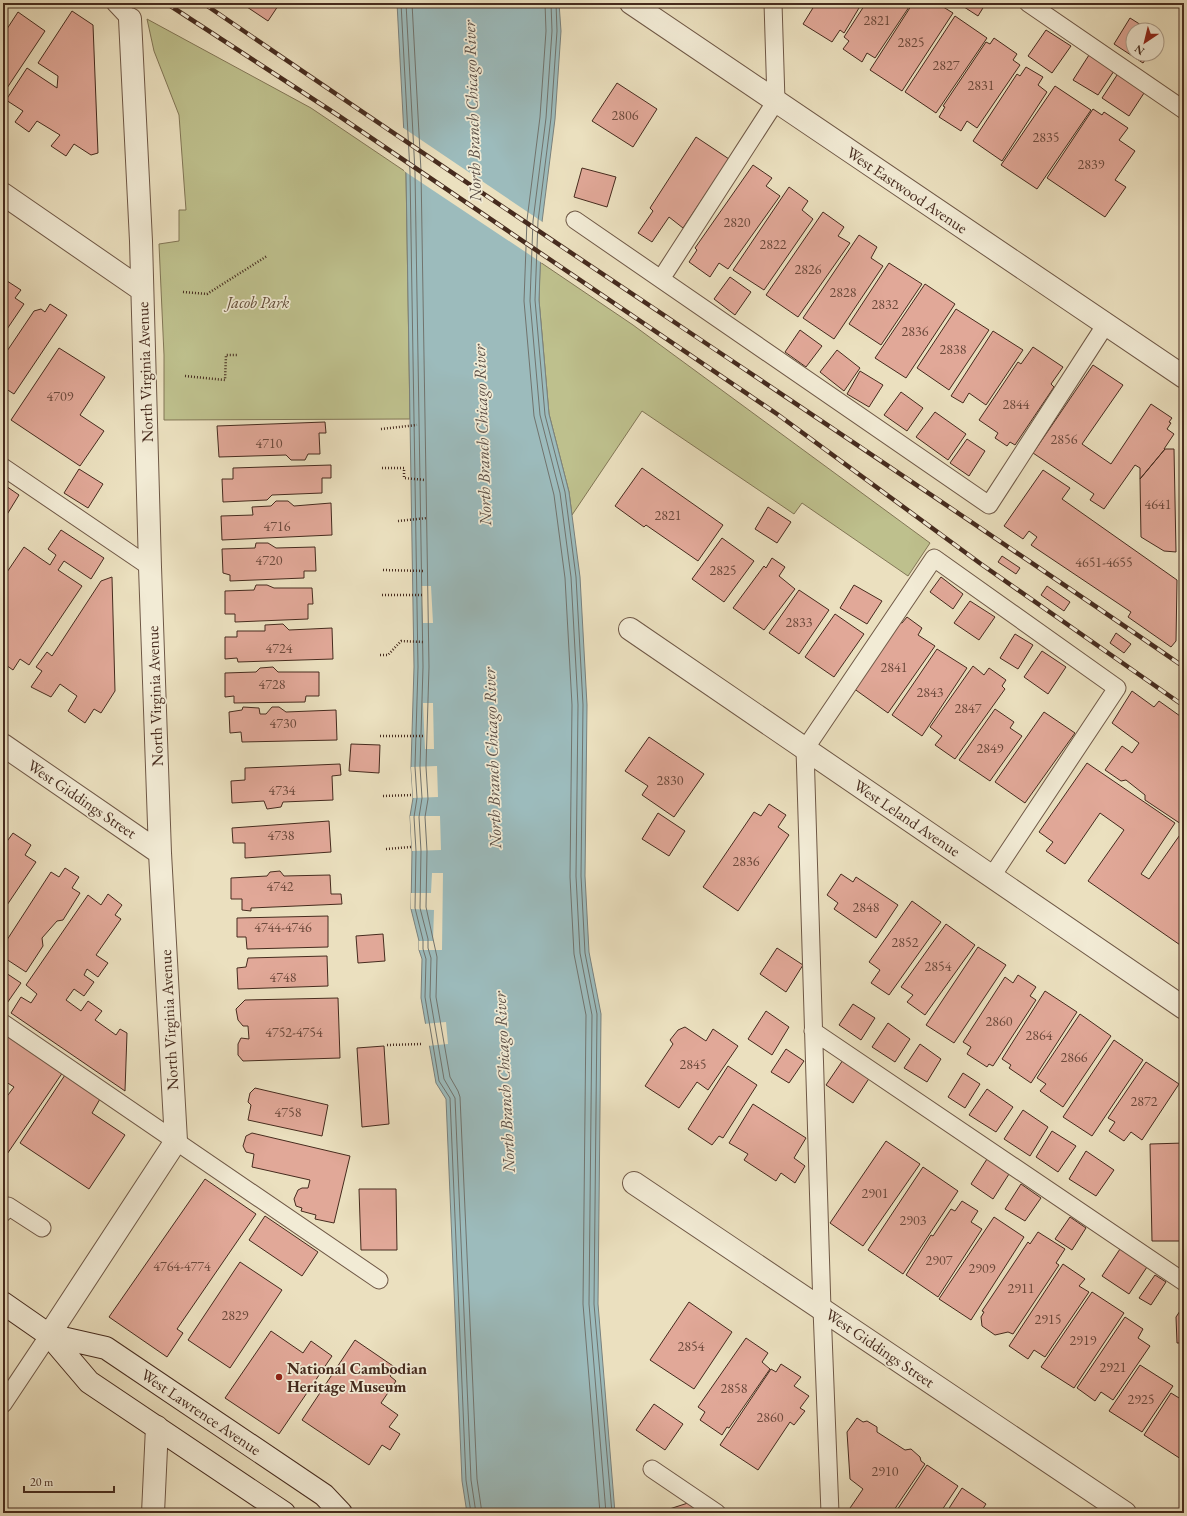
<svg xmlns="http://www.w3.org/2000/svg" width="1187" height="1516" font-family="'EB Garamond',serif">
	<rect width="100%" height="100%" fill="#ebe0bf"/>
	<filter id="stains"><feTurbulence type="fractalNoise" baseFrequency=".005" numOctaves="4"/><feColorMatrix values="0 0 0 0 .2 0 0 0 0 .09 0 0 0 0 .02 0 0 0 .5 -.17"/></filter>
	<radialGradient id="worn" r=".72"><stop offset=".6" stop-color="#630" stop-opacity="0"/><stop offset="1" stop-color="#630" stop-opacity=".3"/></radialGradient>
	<!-- green -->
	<path fill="#bec08d" stroke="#827656" d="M147,19L311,108L406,172L410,419L164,420V355L159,244L179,241V210H186L179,115L154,51Z
		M540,262L633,325L930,543L908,576L802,503L794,514L642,411L572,515L569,492L549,414L539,300Z"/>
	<!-- water -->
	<path fill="#9cbbbc" stroke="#7a817d" d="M397,3H559L561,31L555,119L542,222L539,300L549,414L569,492L580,577L587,705L585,876L589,952L601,1014L598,1304L615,1513H467L462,1481L446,1099L436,1083L421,998L422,959L419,950V941L411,909L412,851L410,816L413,798L411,767L414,667L406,172Z"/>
	<!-- pier -->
	<path fill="#ebe0bf" d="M402,127L544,223L542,263L404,171Z
		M421,586H431L433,623H423Z
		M423,703H433L434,749H425Z
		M437,766L438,797L413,798L411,767Z
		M410,816H440L441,850L412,851Z
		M432,873H443L442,950H419V941H433L434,910L411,909V893H431Z
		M446,1022L448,1044L427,1046L423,1024Z"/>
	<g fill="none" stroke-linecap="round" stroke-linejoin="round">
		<!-- shore -->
		<path stroke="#71736d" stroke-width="1" d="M401,3L410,172L414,419L418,667L415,767L417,798L414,817L416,851L415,908L423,940V949L426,959L425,997L439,1081L450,1098L466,1480L471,1513
			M406,3L415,172L419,419L423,667L420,767L422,798L419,817L421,851L420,908L428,939V948L431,958L430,997L444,1079L455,1098L471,1480L476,1513
			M412,3L421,171L425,418L429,667L426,767L428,799L425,817L427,851L426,907L437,957L436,997L450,1077L458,1091L460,1097L477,1479L482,1513
			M545,3L546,31L540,117L527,220L524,301L534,416L554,495L565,578L572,705L570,877L574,954L586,1015L583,1304L600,1513
			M551,3L552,31L546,118L533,221L530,301L540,415L560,493L571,577L578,705L576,876L580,953L592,1015L589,1304L606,1513
			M556,3L557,31L551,118L538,221L535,300L545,415L565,492L576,577L583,705L581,876L585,953L597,1014L594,1304L612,1513"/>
	</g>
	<!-- building -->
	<path fill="#e1a898" stroke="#462b1e" d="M241,3H280L268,21Z
		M816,3H862L844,33L840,30L832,42L803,24Z
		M866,3L911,4L875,58L867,53L862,62L843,49L849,41L844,37Z
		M913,3H941L940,5L953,13L902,91L870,70Z
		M963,3H986L978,16L961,5Z
		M72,11L93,25L98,153L91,155L74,144L66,156L51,146L60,135L37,121L29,132L15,122L23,111L6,100L27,68L57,88L58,76L38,63Z
		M18,12L45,31L3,94V35Z
		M955,16L987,38L936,113L905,92Z
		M1130,18L1149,30H1133V54H1149L1143,63L1114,44Z
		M1046,30L1071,46L1052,73L1028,56Z
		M994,38L1017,54L1013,60L1020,65L977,128L967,121L961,131L939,117L945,107L943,106L986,42L990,44Z
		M1089,55L1114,71L1098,95L1073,80Z
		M1026,67L1043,77L1038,85L1047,92L1002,161L973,141L1017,74L1020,76Z
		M1119,72L1146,90L1129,116L1102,98Z
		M617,83L657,109L633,147L592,121Z
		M1055,86L1091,110L1037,189L1001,165Z
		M1093,109L1102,115L1104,112L1128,128L1119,140L1135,151L1115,180L1126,187L1105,217L1047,178Z
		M696,137L729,159L683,228L669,217L652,242L638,233L653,211L650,208Z
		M753,165L772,178L766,186L780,196L728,269L719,263L710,277L689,262L697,250L695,248Z
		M582,168L616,177L607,207L574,197Z
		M789,187L808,201L802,210L813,219L764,290L733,270Z
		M823,212L844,227L838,236L850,243L798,317L766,295Z
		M859,235L877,247L871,258L883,266L834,339L803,318Z
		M889,263L922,284L881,345L849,324Z
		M730,277L751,292L735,315L714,299Z
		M4,279L21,290L15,298L24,304L3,335V281Z
		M925,284L955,304L906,378L875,358Z
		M50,304L67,315L14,394L3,387V357L34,311L41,309L45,312Z
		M956,309L989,330L949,390L917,368Z
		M800,330L822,346L806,367L785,352Z
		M993,331L1023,350L986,405L969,393L963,403L951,396Z
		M1033,347L1063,367L1051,384L1054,387L1015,445L1010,442L1007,446L995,438L998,433L979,420L1018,362L1021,364Z
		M59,348L105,377L80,415L104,431L80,466L11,420Z
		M837,350L860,368L844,391L820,372Z
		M1093,365L1123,385L1082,444L1111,464L1151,404L1172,418L1169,422L1171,423L1167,429L1174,434L1164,449H1165L1140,479V468L1135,465L1104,509L1090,500L1094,494L1033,453Z
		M860,371L883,385L869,407L847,394Z
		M901,392L923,408L907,431L884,415Z
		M935,412L966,434L948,460L916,437Z
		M325,422L326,433H319L320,454H308L305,460H291L286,455L219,457L217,426Z
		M967,439L985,451L969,476L950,463Z
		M1165,449H1174L1176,552L1164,551L1141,537L1140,479Z
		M331,465V478H322V493L272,495L267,500L223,502L222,479H233V468Z
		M642,468L723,525L698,561L646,525L644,527L615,506Z
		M79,469L103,484L88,508L64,493Z
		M1043,470L1070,488L1062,499L1177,580L1176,641L1171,647L1128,617L1131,612L1031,545L1037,537L1029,531L1023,539L1004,526Z
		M3,484L19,495L3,521Z
		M276,501H288L294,506L331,503L332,535L222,540L221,516L253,515L252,507L271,506Z
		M768,507L791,522L777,543L755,529Z
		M61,530L104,558L91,579L64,561L58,570L82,586L29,665L20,659L13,670L3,663V654L6,650L3,648V578L24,547L50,565L56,555L48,549Z
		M722,538L754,561L724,602L692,579Z
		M256,543H268L276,548L315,547L316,571H304V578L230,581V575L223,573L222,549L255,548Z
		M1002,556L1020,568L1016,574L998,562Z
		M772,558L785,567L779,576L795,589L764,630L733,608L764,566L766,568Z
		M112,577L115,691L101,713L94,709L85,723L68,711L77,696L60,684L51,697L31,687L42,671L36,667L47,652L52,656L101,581Z
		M941,577L963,594L953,609L930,592Z
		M256,585H267L274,588H312L313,604H308V619L235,622V614H225V591L254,590Z
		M854,585L882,601L867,624L840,608Z
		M1047,586L1070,602L1064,611L1041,595Z
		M799,590L829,610L799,654L769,633Z
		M970,601L995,617L979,640L954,623Z
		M835,614L864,634L834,677L805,657Z
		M907,617L922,628L918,635L935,646L888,713L853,688L899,622L902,623Z
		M283,624L289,630L332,628L333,659L238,662L237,658L225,659V637H237V631H265V625Z
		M1116,633L1131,644L1124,653L1110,643Z
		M1015,634L1033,645L1018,669L1000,658Z
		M937,649L967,668L922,736L892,715Z
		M1042,651L1066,667L1048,694L1024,677Z
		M973,666L984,675L989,668L1006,680L1002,686L1005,689L955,759L935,745L942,736L930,727Z
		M273,667L278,672H319V696H306L305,702L234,703V696L225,697V673L256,672L260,668Z
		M1132,691L1154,707L1159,701L1180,716L1184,826L1145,800V795L1126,780L1121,781L1105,770L1122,746L1132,753L1139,743L1112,723Z
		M243,707L259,708L260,714H266L272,707H279L286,712L336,710L337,740L242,742L241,732L230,733L229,712L242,710Z
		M995,709L1014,722L1010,728L1022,736L990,781L959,760Z
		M1044,712L1075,733L1025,803L995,782Z
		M649,737L704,774L674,817L642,795L648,786L625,771Z
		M351,744L380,745L379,773L349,771Z
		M1087,763L1175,823L1141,874L1149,879L1184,829V945L1183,947L1088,881L1124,830L1100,813L1065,864L1046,851L1053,842L1039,832Z
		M340,764L341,775L332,776L333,800L283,802L281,807L267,809L264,801L232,803L231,781L245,780V768Z
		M769,804L786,815L778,827L789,835L738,911L703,887L754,812L761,816Z
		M658,813L685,831L669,856L642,839Z
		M329,821L331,852L245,858V843H233L232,828Z
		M13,833L31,845L25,855L36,862L3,911V847Z
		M65,868L79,877L72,888L80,893L63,920L57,921L42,938L43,946L26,972L3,957V946L51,872L59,877Z
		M280,871L284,876L330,875L331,894H341L342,904L251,908V911L242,910V899H231V878L267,876L270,872Z
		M841,874L853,882L856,877L898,905L876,938L834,909L838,903L827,895Z
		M108,894L122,905L115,915L121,919L96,955L108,963L98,977L87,969L84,975L94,982L84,996L74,989L66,1000L81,1011L88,1001L102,1011L95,1020L116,1035L120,1029L127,1033L125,1091L11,1013L21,997L31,1003L37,994L26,985L88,895L101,905Z
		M912,901L941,922L889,995L871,983L880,970L869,962Z
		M328,916V947L247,949L246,937H237V918Z
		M946,924L975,945L925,1015L907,1002L913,995L901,987Z
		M383,934L385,961L358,963L356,936Z
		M978,947L1006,965L954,1043L926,1025Z
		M777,948L803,965L786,992L760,974Z
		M327,956L328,986L238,989L237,968L246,967L248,958Z
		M3,971L21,983L5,1006L3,1005Z
		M1018,975L1036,987L1030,996L1036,1000L993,1066L989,1064L987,1067L967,1054L971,1047L963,1042L1005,977L1013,983Z
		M1045,991L1077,1012L1031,1083L1009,1068L1011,1065L1002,1059Z
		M338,998L340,1058L243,1061L238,1055V1044L241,1038L249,1039L248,1026H243L238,1020L236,1009L245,1000Z
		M853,1004L875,1018L861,1040L839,1025Z
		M766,1011L789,1027L772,1055L748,1039Z
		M1080,1014L1111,1036L1063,1107L1040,1091L1046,1084L1037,1078Z
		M888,1023L910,1039L895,1062L872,1047Z
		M685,1027L706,1041L713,1029L738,1046L708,1090L697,1082L679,1108L645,1086L673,1044L670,1040L678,1030Z
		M3,1031L63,1072L3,1160V1109L5,1106V1099L14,1087L3,1080Z
		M1114,1040L1143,1060L1092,1136L1063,1117Z
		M920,1044L941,1059L927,1082L904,1068Z
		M384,1046L389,1124L362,1127L357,1048Z
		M786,1049L804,1061L789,1083L771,1072Z
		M843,1060L870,1077L853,1103L826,1085Z
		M1146,1062L1179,1084L1142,1140L1131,1132L1124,1141L1109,1131L1115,1122L1108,1118Z
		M728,1066L757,1085L723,1138L719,1136L712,1145L688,1129Z
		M963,1073L980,1084L965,1108L948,1097Z
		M65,1075L100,1099L92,1113L125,1135L89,1189L20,1143Z
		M255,1088L328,1105L322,1136L248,1120L251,1105L248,1102L250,1093Z
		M987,1089L1013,1107L996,1132L969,1115Z
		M753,1104L806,1138L794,1158L805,1166L795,1183L781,1173L776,1181L744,1160L748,1154L729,1143Z
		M1023,1110L1048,1127L1030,1156L1004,1139Z
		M1052,1131L1076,1146L1058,1172L1036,1157Z
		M252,1133L350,1156L334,1223L315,1219L316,1215L301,1211L302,1208L296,1206L294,1199L298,1190L302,1188H308L310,1180L252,1167L254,1154L246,1152L243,1146L246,1136Z
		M886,1141L920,1164L863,1246L830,1223Z
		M1184,1143V1241H1152L1150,1144Z
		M1086,1151L1114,1170L1096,1196L1069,1179Z
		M987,1159L1009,1174L993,1199L971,1184Z
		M923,1167L958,1191L903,1274L868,1250Z
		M205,1179L256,1214L177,1329L183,1333L167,1357L109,1317Z
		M1021,1184L1041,1198L1025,1221L1005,1209Z
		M359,1189H396L397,1250H361Z
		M962,1201L978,1211L971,1222L982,1229L938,1297L906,1275L931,1235L933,1236L951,1209L955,1211Z
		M265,1216L318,1252L302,1276L249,1240Z
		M994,1217L1024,1237L971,1320L939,1299Z
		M1070,1217L1086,1228L1072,1250L1055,1239Z
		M1038,1232L1065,1249L1056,1263L1059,1265L1013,1334L1008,1332L995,1335L982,1326L981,1317L984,1312L982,1311L1028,1242L1030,1244Z
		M1120,1249L1147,1267L1129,1294L1102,1276Z
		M240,1262L282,1290L230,1368L188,1340Z
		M1063,1264L1085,1279L1079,1286L1089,1292L1045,1357L1034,1350L1028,1359L1009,1346Z
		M1155,1275L1166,1282L1151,1305L1139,1298Z
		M1092,1292L1124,1313L1074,1388L1041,1367Z
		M689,1302L732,1332L694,1389L650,1360Z
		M1184,1305V1343H1177L1176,1317Z
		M1125,1317L1143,1329L1138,1338L1150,1346L1113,1400L1101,1392L1095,1401L1077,1388Z
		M271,1331L303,1353L311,1341L332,1356L279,1434L225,1398Z
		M746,1338L768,1353L762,1362L770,1369L729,1428L727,1427L722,1435L700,1420L705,1412L698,1407Z
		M355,1340L396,1368L390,1376L396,1381L381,1403L398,1415L389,1427L400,1434L390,1450L382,1445L369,1465L302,1420Z
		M781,1364L801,1377L794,1386L809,1396L800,1408L805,1411L794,1425L790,1422L758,1470L720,1445L771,1369L776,1372Z
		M1140,1365L1173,1386L1142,1432L1109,1411Z
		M1171,1393L1184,1401V1461L1144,1435Z
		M654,1404L683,1424L665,1450L636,1430Z
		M857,1418L863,1422L867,1421L877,1427V1432L905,1450L911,1449L920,1457L921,1461L925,1464L894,1510L892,1509L889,1513H850L848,1511L863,1489L850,1479L847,1432Z
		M927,1465L958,1486L940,1513H895Z
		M962,1488L986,1504L980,1513H946Z
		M691,1502L706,1513H657Z"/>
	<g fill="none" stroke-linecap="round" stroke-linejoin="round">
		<defs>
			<path id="lane" d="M115,3L130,19
				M1028,3L1184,110
				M575,220L989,505L1106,324
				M661,279L776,101L773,3
				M3,467L150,567
				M3,1023L379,1280
				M813,1031L1184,1282
				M3,1213L8,1206L42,1228
				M3,1404L49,1335
				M652,1469L717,1513
				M830,1513L822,1309L805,749L934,558L1117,688L992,876"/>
			<path id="street" d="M631,3L1184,377
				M3,194L142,290
				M630,629L1184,1008
				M3,745L160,853
				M634,1183L1125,1513
				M49,1335L176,1141L160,853L150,567L141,241L130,19
				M153,1513L157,1427"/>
			<path id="secondary" d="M3,1303L49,1335L89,1382L284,1513
				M49,1335L106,1348L324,1495L341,1513"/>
		</defs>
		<!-- lane casing -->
		<use href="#lane" stroke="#6f5846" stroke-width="19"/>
		<!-- street casing -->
		<use href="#street" stroke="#6f5846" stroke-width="24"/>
		<!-- secondary casing -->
		<use href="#secondary" stroke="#462b1e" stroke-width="24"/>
		<!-- path -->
		<path stroke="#462b1e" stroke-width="2.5" stroke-dasharray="1 2" stroke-linecap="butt" d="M183,292L207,294L267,256
			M185,376L225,380L226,355H237
			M381,429L417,425
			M382,468H404V478L425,480
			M398,521L427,518
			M383,570L425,571
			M382,595H422
			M380,655H388L401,641L424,642
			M380,736H425
			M383,796L413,795
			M386,849L411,847
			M387,1045L422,1044"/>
		<!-- lane -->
		<use href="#lane" stroke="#f2ebd5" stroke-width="17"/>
		<!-- street -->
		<use href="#street" stroke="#f2ebd5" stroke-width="22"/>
		<!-- secondary -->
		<use href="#secondary" stroke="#f2ebd5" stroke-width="22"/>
		<defs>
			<path id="rail" d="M166,3L339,116L777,414L981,564L1184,706
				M203,3C528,227 859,443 1184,667"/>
		</defs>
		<!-- rail casing -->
		<use href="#rail" stroke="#462b1e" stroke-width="4.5"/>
		<!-- rail -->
		<use href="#rail" stroke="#f2ebd5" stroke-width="3" stroke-dasharray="9" stroke-linecap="butt"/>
	</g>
	<!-- markers -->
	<circle fill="#8f2418" stroke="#f2ebd5" stroke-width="1.5" cx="279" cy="1377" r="4"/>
	<g text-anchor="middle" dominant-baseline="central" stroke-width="3.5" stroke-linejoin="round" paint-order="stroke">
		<!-- number labels -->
		<g font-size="14" fill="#6d4a3c">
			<text x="877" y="20">2821</text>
			<text x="911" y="42">2825</text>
			<text x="946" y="65">2827</text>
			<text x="981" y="85">2831</text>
			<text x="625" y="115">2806</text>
			<text x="1046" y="137">2835</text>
			<text x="1091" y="164">2839</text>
			<text x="737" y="222">2820</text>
			<text x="773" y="244">2822</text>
			<text x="808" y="269">2826</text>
			<text x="843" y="292">2828</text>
			<text x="885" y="304">2832</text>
			<text x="915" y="331">2836</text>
			<text x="953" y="349">2838</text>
			<text x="60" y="396">4709</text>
			<text x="1016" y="404">2844</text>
			<text x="1064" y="439">2856</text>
			<text x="269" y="443">4710</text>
			<text x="1158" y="504">4641</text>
			<text x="668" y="515">2821</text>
			<text x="277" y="526">4716</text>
			<text x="269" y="560">4720</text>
			<text x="1104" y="562">4651-4655</text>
			<text x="723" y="570">2825</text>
			<text x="799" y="622">2833</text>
			<text x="279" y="648">4724</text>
			<text x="894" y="667">2841</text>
			<text x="272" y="684">4728</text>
			<text x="930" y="692">2843</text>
			<text x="968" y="708">2847</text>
			<text x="283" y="723">4730</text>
			<text x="990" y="748">2849</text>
			<text x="670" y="780">2830</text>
			<text x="282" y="790">4734</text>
			<text x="281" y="835">4738</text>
			<text x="746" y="861">2836</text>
			<text x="280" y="886">4742</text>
			<text x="866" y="907">2848</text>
			<text x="283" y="927">4744-4746</text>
			<text x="905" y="942">2852</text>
			<text x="938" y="966">2854</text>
			<text x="283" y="977">4748</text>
			<text x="999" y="1021">2860</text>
			<text x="294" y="1032">4752-4754</text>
			<text x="1039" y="1035">2864</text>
			<text x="1074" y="1057">2866</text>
			<text x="693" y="1064">2845</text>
			<text x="1144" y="1101">2872</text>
			<text x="288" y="1112">4758</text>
			<text x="875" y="1193">2901</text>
			<text x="913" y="1220">2903</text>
			<text x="939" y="1260">2907</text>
			<text x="182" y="1266">4764-4774</text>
			<text x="982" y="1268">2909</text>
			<text x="1021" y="1288">2911</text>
			<text x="235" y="1315">2829</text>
			<text x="1048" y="1319">2915</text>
			<text x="1083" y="1340">2919</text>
			<text x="691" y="1346">2854</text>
			<text x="1113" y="1367">2921</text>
			<text x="734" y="1388">2858</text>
			<text x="1141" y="1399">2925</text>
			<text x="770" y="1417">2860</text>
			<text x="885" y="1471">2910</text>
		</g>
		<!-- street labels -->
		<g font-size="16" fill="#462b1e" stroke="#f2ebd5">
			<text transform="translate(907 190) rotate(34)">West Eastwood Avenue</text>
			<text transform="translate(145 372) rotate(-92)">North Virginia Avenue</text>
			<text transform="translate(155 696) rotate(-92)">North Virginia Avenue</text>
			<text transform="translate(82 799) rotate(34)">West Giddings Street</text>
			<text transform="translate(907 818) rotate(34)">West Leland Avenue</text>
			<text transform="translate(169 1020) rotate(-93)">North Virginia Avenue</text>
			<text transform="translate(880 1348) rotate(34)">West Giddings Street</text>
			<text transform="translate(201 1412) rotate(34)">West Lawrence Avenue</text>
		</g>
		<!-- park labels -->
		<g font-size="16" font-style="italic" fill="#5e4934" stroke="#f2ebd5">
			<text x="258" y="302">Jacob Park</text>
		</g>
		<!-- poi labels -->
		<g font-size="16" font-weight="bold" fill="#462b1e" stroke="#f2ebd5" text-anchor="start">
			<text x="287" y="1368">National Cambodian<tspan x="287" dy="18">Heritage Museum</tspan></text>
		</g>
		<!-- water labels -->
		<g font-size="17" font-style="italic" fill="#5c4f46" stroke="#f2ebd5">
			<text transform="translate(472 111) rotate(-92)">North Branch Chicago River</text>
			<text transform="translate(482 435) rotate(-92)">North Branch Chicago River</text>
			<text transform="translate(492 758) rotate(-92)">North Branch Chicago River</text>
			<text transform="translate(504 1082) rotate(-93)">North Branch Chicago River</text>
		</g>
	</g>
	<!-- margin -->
	<rect width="1187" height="1516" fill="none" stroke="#ebe0bf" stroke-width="16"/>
	<rect x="4" y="4" width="1179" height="1508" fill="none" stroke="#462b1e" stroke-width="2"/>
	<rect x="8" y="8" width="1171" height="1500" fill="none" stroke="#462b1e"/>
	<!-- north arrow -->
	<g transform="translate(1145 42) rotate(215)"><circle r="19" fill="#f2ebd5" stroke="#ad9e8c"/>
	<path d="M0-3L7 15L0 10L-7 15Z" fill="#8f2418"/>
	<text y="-6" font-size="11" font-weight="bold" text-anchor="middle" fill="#462b1e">N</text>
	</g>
	<!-- scale -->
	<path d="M24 1486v6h90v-6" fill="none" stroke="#462b1e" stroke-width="2"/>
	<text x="30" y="1486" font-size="12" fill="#462b1e" stroke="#f2ebd5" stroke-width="3" paint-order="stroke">20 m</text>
	<rect width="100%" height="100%" filter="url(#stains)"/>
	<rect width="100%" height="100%" fill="url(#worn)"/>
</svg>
